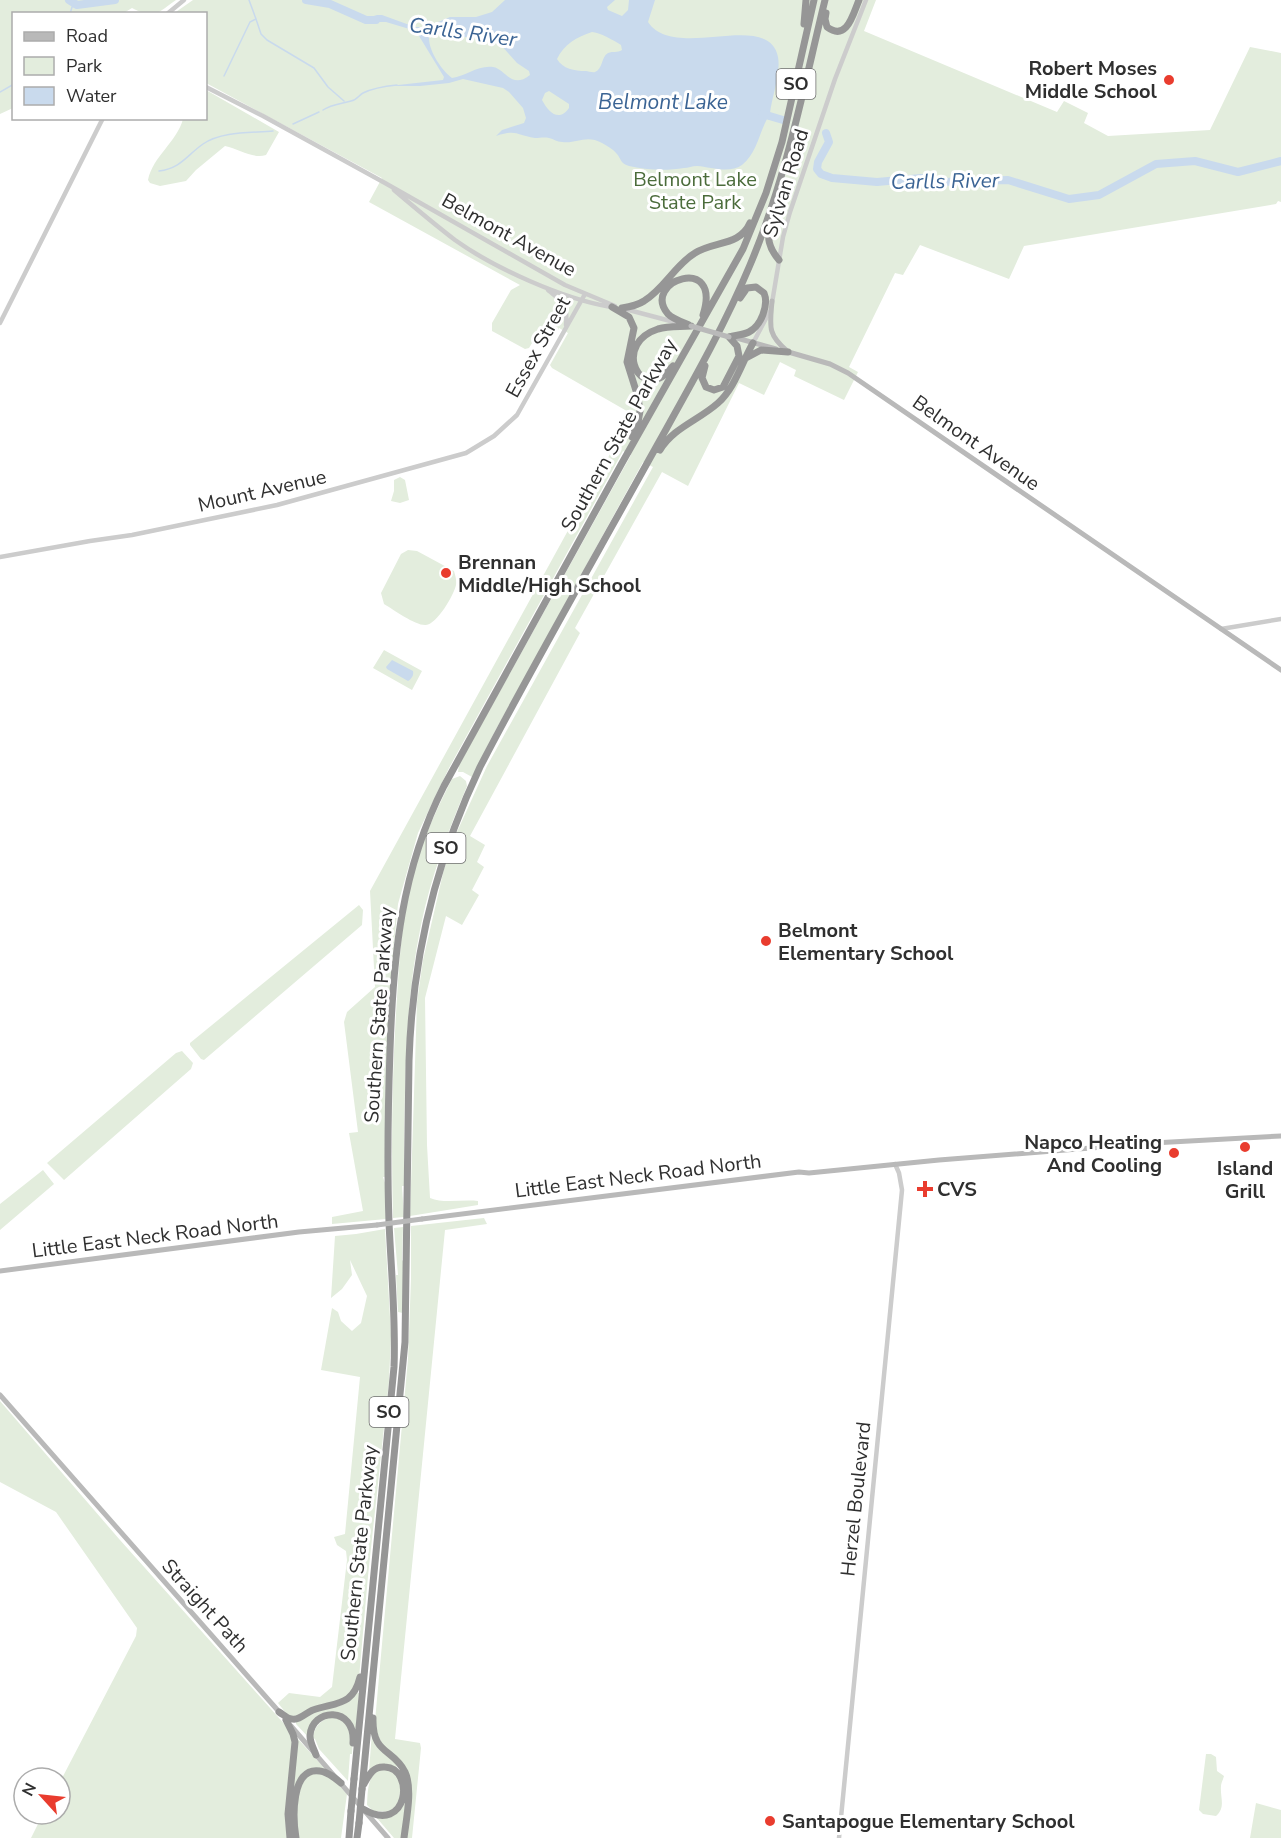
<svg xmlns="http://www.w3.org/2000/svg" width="1281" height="1838" font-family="'Nunito Sans',sans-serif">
	<rect width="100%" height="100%" fill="#fff"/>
	<!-- green -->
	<path fill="#e3eddd" d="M0,0H176C157,13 155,20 132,8L122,14H14L13,108L0,114Z
		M193,0H876L864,31L1057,112L1064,101L1088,113L1084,123L1108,136L1210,130L1250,47L1281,53V202L1278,201L1276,204L1024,246L1009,279L920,245L903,275L895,273L849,367L858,372L844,400L794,376L796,370L780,362L764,395L739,383L688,486L662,472L575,628L580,633L470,836L485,845L477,862L484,867L472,890L479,895L462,925L446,916L425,998L427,1145L430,1198C444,1204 462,1199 478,1201V1205L410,1216L417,1002L423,960L444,869L456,834L487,766L653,467L643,462L493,735L472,777L463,772H458L459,765L631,455L623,451L449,768L418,833L398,904L393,955L385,1177H383L385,1183L386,1219L332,1224V1217L363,1211L349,1133L358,1132L344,1022L347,1012L375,987L370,891L632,414L552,368L550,365L568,333L559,328L558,330L546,325L537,335L529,348L525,349L492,331V323L511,290L520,285L369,202L382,178L206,83V14H173Z
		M206,90L279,132L266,155C253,159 239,149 225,146L196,170L186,181L160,186L150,183L148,180C153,156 177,142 183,119L206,118Z
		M400,477L405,480L409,500L400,503L391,501L394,491V480Z
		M408,550L417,551L454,571C455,575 457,580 456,585C454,595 437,624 426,625C416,626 394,610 384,604L381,593L401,554Z
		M384,650L422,671L412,690L373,668Z
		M460,776L466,781L467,786C448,831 431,877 421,925C403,1011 405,1099 404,1186H402L404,1217L393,1218C391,1145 392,1072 397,998C399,962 402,925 409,889C418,850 434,814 452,779Z
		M359,905L363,910L362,925L204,1060L201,1059L190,1045V1043Z
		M182,1051L193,1063L191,1069L64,1180L47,1163L176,1053Z
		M43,1170L54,1184L0,1230V1204Z
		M484,1218L487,1224L445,1230L395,1739L420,1743L421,1748L412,1838H407L411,1780C397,1763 376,1744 375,1721L408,1359L411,1279V1226Z
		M403,1227L402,1260L403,1261V1313L398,1312L396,1275H398L394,1228Z
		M385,1229L391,1335L389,1381L368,1576L359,1678L346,1699L297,1717H289L278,1703L289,1693L320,1697L332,1687L347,1560L346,1551L337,1545L334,1537L345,1534L360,1377L321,1370L332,1308L338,1312L341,1321L352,1331L361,1323L367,1296L350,1260L352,1275L342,1289L331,1298L335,1236L356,1234Z
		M0,1401L120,1540L287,1727L293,1739L289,1838H31L43,1814H60V1782L136,1636L137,1628L56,1512L0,1482Z
		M357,1693H359L356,1730L349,1720L322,1716L309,1738L296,1724V1722C302,1719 307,1715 313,1712C332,1705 342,1711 357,1693Z
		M330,1717L344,1720L353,1737L352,1754H350L348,1781L319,1749L315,1739L313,1738C314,1727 320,1721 330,1717Z
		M372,1732L398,1765L395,1768L369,1771Z
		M297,1738L326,1770L308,1771L292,1796Z
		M1206,1754H1211L1216,1757L1217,1771L1224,1776C1223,1780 1221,1783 1221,1786C1220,1798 1226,1807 1216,1816L1203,1814L1199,1810Z
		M383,1768L391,1770L401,1780L399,1803L392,1812L373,1811L367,1805C368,1789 367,1775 383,1768Z
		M321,1772L334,1780L347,1794L341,1838H299C296,1818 293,1791 309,1775Z
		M405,1799L407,1800L403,1838H394L376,1817L380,1819L393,1816Z
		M1256,1803L1281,1810V1838H1250Z"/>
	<!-- water -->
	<path fill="#c9daed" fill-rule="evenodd" d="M505,0H615L607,7L608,10L622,16L628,10L629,0H655L648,22C674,62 769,9 778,57C781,73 772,96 770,113L772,115L771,117H768C759,133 757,153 742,165C729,174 711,167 697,166C692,166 688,168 684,168C667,171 645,170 629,166C621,164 621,159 617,154C613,149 607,146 602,143C586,134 577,144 562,142C557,142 554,139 549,138C544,137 540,138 535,138C516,135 517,129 496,136L502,130L524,123L526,118L523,108L509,92L503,88L463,79L449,83L420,86H389L443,80L444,77L416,31L386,22H365L367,18L377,15H382L415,27H426L450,17H476L492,12ZM592,32C599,32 615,41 621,45L622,50C617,53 613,51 608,53C601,57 603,69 595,72C593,73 588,71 586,71C574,71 563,69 557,59C564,44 577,37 592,32ZM430,33L482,39L501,45L517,63L529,71L530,75C511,90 506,69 493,67C478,65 466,76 452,78C441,70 425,46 430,33ZM549,91L569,104V108C559,122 549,113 542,100L545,93Z
		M392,660L413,671C414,676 411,679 408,681L387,669L386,667Z"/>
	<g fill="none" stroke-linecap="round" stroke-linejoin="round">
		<!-- stream -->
		<path stroke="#c9daed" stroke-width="1.5" d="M249,0L256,19
			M70,14L72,7L77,5
			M224,76L250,22L256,19L261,34L267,40L314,68L328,87L344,101
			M0,92L14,84
			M323,110C332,104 341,104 351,101C357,100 359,95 363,93C373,88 387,86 397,85
			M293,124L319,112
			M159,171C181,168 186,156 203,144C222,131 251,133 273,131"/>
		<!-- river -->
		<path stroke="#c9daed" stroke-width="8" d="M69,0L77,5L115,0
			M306,0L330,4L366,20H376
			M763,114L783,120
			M826,133L829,142L818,162L817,169L821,174L832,178L877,182L921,178L941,182L1008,180L1069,199L1099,195L1156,164L1195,161L1238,172L1281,161"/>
		<!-- tertiary -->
		<path stroke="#ccc" stroke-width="4.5" d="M167,14L184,0
			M206,87L263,116L385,183L565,285L615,306
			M394,190C414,207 434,224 455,240C494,268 563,299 611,307
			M548,290C563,302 568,305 566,325
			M772,303L783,237L790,212L835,79L866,0
			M625,309L678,323
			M0,323L103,118
			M753,343L770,311
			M0,557L90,541L132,535L277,505L466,453L494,436L517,415L585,294
			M1221,629L1281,619
			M839,1838L902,1190L899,1173L895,1164"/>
		<!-- secondary -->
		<path stroke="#b9b9b9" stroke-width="5" d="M772,301C770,326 767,334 787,351
			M733,337L776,349
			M785,351L830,364L848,373L1281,670
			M422,1219L799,1172L809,1173L939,1160L1153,1143L1281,1136
			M0,1271L299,1232L377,1225
			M0,1395L281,1714
			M291,1726L388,1838"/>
		<!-- motorway -->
		<path stroke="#969696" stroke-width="7" d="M826,13L825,19L827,27C847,42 853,14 859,0
			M804,24L806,0
			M771,222C766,238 769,248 779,260
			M612,307L629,317L634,328L627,362L638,397L640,411L638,422L632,437
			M622,308C629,307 638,305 644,301C664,289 675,265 695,253C714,241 740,246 750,223
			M689,325C682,322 673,319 668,314C640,281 723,253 703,315
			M729,337C735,335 743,335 749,332C761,326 769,305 764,293L756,287L747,288L740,298
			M746,358L761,350L788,352
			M673,366C670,369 667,373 663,376C636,394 615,343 658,329C669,326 680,327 691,326
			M705,366L702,378L706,387L714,390L723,387L739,356L737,346L729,337
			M660,450C673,428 699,420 718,403C735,388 742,362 753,343
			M279,1712C283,1714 287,1719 292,1719C299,1721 307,1712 313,1710C337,1702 353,1706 360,1677
			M373,1718C372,1755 393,1748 405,1772C413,1789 406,1820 404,1838
			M286,1720L293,1734L295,1742L288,1814L290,1838
			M316,1755C314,1749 310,1743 310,1736C311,1708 356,1705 353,1743
			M354,1779L394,1367C396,1319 391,1270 389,1222C387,1165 388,1107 390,1050C393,957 401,870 444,786L622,463L743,249L766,193L782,142L814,0
			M362,1789L405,1342L409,1061C412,959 436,860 480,767C534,663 593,561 650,458C685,395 722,332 750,265C786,180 803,90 825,0
			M363,1809C409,1836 415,1768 385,1767C373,1766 369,1775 364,1784
			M296,1838C293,1820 290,1766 320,1771C328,1772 335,1778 341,1783
			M349,1838L351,1811
			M357,1838L359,1823"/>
		<!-- secondary-bridge -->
		<path stroke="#b9b9b9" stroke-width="5" d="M691,326L729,337
			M377,1225L422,1219"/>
		<!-- motorway-bridge -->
		<path stroke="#969696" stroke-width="7" d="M351,1811L354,1779
			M359,1823L362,1789"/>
	</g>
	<!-- markers -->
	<g fill="#e93c2e" stroke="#fff" stroke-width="2">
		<circle cx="1169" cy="80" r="6"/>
		<circle cx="446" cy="573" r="6"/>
		<circle cx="766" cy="941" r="6"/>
		<circle cx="1245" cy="1147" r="6"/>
		<circle cx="1174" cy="1153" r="6"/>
		<path d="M922 1180h6v6h6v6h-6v6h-6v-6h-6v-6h6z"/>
		<circle cx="770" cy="1821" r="6"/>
	</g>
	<g text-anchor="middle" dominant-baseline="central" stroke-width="6" stroke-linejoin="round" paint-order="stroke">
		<!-- shield labels -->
		<g fill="#fff" stroke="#6d6d6d" stroke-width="1.5">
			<rect x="776.5" y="69" width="39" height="30" rx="4.5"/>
			<rect x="426.5" y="833" width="39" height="30" rx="4.5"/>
			<rect x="369.5" y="1397" width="39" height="30" rx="4.5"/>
		</g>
		<g font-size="18" font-weight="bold" fill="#2f2f2f">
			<text x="796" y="84">SO</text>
			<text x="446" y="848">SO</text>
			<text x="389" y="1412">SO</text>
		</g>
		<!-- poi labels -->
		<g font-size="20" font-weight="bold" fill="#2f2f2f" stroke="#fff" text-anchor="start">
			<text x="1157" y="68" text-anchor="end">Robert Moses<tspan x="1157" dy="23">Middle School</tspan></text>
			<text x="458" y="562">Brennan<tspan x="458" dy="23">Middle/High School</tspan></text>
			<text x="778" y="930">Belmont<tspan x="778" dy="23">Elementary School</tspan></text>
			<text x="1162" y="1142" text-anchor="end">Napco Heating<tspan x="1162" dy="23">And Cooling</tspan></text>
			<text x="1245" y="1168" text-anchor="middle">Island<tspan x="1245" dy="23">Grill</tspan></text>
			<text x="937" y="1189">CVS</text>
			<text x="782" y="1821">Santapogue Elementary School</text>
		</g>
		<!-- park labels -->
		<g font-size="20" fill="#4b6c3b" stroke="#fff">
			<text x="695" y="179">Belmont Lake<tspan x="695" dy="23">State Park</tspan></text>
		</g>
		<!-- street labels -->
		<g font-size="20" fill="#2f2f2f" stroke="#fff">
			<text transform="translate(786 183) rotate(-73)">Sylvan Road</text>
			<text transform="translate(509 235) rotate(29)">Belmont Avenue</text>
			<text transform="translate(538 347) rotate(-61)">Essex Street</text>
			<text transform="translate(619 435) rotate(-61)">Southern State Parkway</text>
			<text transform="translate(976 443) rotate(35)">Belmont Avenue</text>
			<text transform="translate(262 491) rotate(-13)">Mount Avenue</text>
			<text transform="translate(379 1015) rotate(-86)">Southern State Parkway</text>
			<text transform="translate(638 1176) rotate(-7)">Little East Neck Road North</text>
			<text transform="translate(155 1236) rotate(-7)">Little East Neck Road North</text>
			<text transform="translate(856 1499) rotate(-84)">Herzel Boulevard</text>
			<text transform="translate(359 1553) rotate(-84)">Southern State Parkway</text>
			<text transform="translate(205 1606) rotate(48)">Straight Path</text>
		</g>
		<!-- water labels -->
		<g font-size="21" font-style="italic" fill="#3b6494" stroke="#fff">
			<text transform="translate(463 32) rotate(8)">Carlls River</text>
			<text x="663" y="102">Belmont Lake</text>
			<text transform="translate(945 181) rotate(-1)">Carlls River</text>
		</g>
	</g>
	<!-- legend -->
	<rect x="12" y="12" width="195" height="108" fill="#ffffff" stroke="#acacac" stroke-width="1.5"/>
	<rect x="24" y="32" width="30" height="9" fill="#b9b9b9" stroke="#acacac" stroke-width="1.5"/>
	<text x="66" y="42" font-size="18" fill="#2f2f2f">Road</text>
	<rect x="24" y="57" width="30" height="18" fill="#e3eddd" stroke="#acacac" stroke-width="1.5"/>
	<text x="66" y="72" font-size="18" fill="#2f2f2f">Park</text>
	<rect x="24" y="87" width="30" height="18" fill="#c9daed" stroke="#acacac" stroke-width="1.5"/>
	<text x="66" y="102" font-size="18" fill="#2f2f2f">Water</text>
	<!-- north arrow -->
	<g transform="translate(42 1796) rotate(297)"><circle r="28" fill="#ffffff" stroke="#acacac" stroke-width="1.5"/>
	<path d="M0-4.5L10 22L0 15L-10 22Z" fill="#e93c2e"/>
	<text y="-9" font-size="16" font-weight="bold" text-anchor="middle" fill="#2f2f2f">N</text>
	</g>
</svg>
